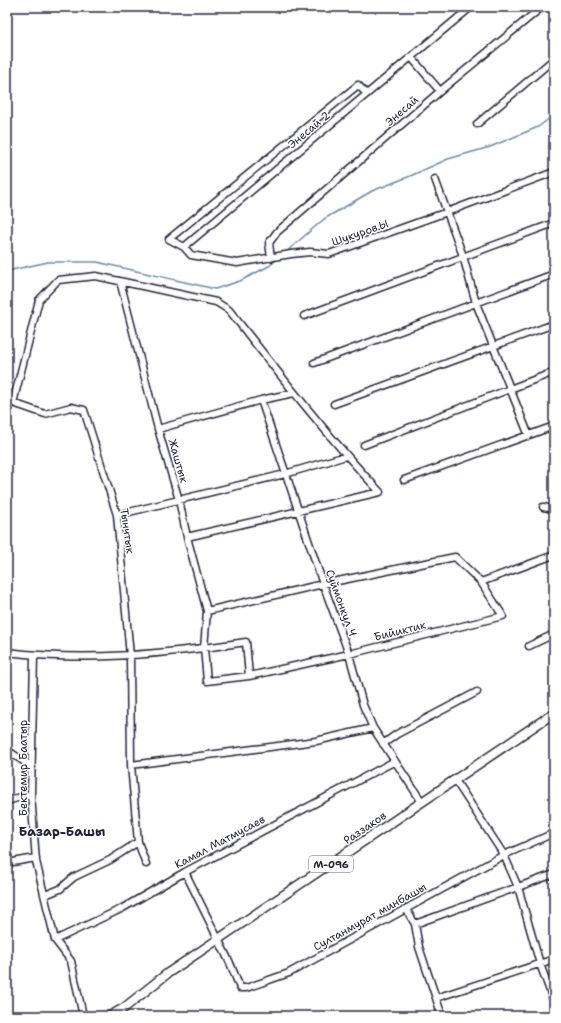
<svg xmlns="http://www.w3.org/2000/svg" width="561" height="1023" font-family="'Shantell Sans',sans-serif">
	<rect width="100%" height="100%" fill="#fff"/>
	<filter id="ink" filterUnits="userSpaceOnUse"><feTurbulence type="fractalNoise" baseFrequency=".025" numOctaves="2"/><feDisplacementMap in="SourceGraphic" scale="8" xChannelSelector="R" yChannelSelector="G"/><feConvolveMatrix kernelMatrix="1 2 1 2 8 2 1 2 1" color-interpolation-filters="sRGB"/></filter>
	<g filter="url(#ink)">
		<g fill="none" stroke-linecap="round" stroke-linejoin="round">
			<!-- stream -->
			<path stroke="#668bab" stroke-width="1.5" d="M286,252L324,219L372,191L408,177L448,159L490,147L538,127L554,115
				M7,271L48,262H97L215,289L240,281L269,266L278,259"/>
			<defs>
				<path id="minor" d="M411,57L471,7
					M367,94L358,85L169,239L184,247L191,255L237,263L291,254L310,252L329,254L447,212L554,172
					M477,124L554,59
					M435,179L463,256L476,303L529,436
					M184,247L411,57L440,91
					M271,258L269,243L277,232L445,87L542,7
					M120,281L158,429L179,500L187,537L207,611L204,648L207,681L249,676L349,654L503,616L481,582L455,557L323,584L207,611
					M304,316L554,223
					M314,363L554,274
					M261,400L323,584L349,654L363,705L373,728L422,802
					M334,404L554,324
					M158,429L261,400L294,393
					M364,445L549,374
					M404,480L554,426
					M543,507L554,509
					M117,515L285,474L346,456
					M481,582L554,555
					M529,646L554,634
					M7,652C86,662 167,654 246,642L249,676
					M34,656L31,794L36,861L55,940L71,961L83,1016
					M383,744L397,734L477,692
					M7,750L32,767
					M131,765L316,741L373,728
					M455,780L504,855L518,887L540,964L554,1002
					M7,801L31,794
					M7,863L36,858
					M146,864L138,842L131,765L130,656L117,515L84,410L71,407L45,414L13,403L39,300L58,280L96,276L216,302L229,310C278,372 326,435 380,492L187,537
					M185,872L230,963L240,988H246L289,973L504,855L554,833
					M45,895L60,889L74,877L110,860L138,842
					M406,909L415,924L419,947L442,1016
					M415,924L554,874
					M55,940L121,909L185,872L395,761
					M436,998L554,959"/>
				<path id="major" d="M110,1016L124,1008L168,973L554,713"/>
			</defs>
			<!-- minor casing -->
			<use href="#minor" stroke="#22223b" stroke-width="9"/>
			<!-- major casing -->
			<use href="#major" stroke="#22223b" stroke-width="11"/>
			<!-- minor -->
			<use href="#minor" stroke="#fff" stroke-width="6"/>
			<!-- major -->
			<use href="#major" stroke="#fff" stroke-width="8"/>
		</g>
	</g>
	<g text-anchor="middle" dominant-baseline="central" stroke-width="3" stroke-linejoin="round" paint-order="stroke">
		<!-- shield labels -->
		<rect fill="#fff" stroke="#646476" stroke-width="1" x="309" y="856" width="44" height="16" rx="3"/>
		<g font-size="10" font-weight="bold" fill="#22223b">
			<text x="331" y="864">М-096</text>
		</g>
		<!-- street labels -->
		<g font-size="11" fill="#22223b" stroke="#fff">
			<text transform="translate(402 111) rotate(-41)">Энесай</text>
			<text transform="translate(309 130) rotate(-40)">Энесай 2</text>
			<text transform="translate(360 233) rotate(-19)">Шукуров.Ы</text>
			<text transform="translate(178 461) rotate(74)">Жаштык</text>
			<text transform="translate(127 531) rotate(82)">Тынчтык</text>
			<text transform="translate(341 603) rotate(70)">Суймонкул Ч</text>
			<text transform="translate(400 631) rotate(-14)">Бийиктик</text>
			<text transform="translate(23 768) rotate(-90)">Бектемир Баатыр</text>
			<text transform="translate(365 828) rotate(-34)">Раззаков</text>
			<text transform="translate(220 842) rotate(-28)">Камал Матмусаев</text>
			<text transform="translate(370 917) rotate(-29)">Султанмурат минбашы</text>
		</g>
		<!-- quarter labels -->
		<g font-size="13" font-weight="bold" fill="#22223b" stroke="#fff">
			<text x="62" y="831">Базар-Башы</text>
		</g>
	</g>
	<!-- margin -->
	<rect width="561" height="1023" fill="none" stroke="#fff" stroke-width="24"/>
	<rect x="12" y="12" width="537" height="999" fill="none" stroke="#22223b" stroke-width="1.5" filter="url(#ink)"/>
</svg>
